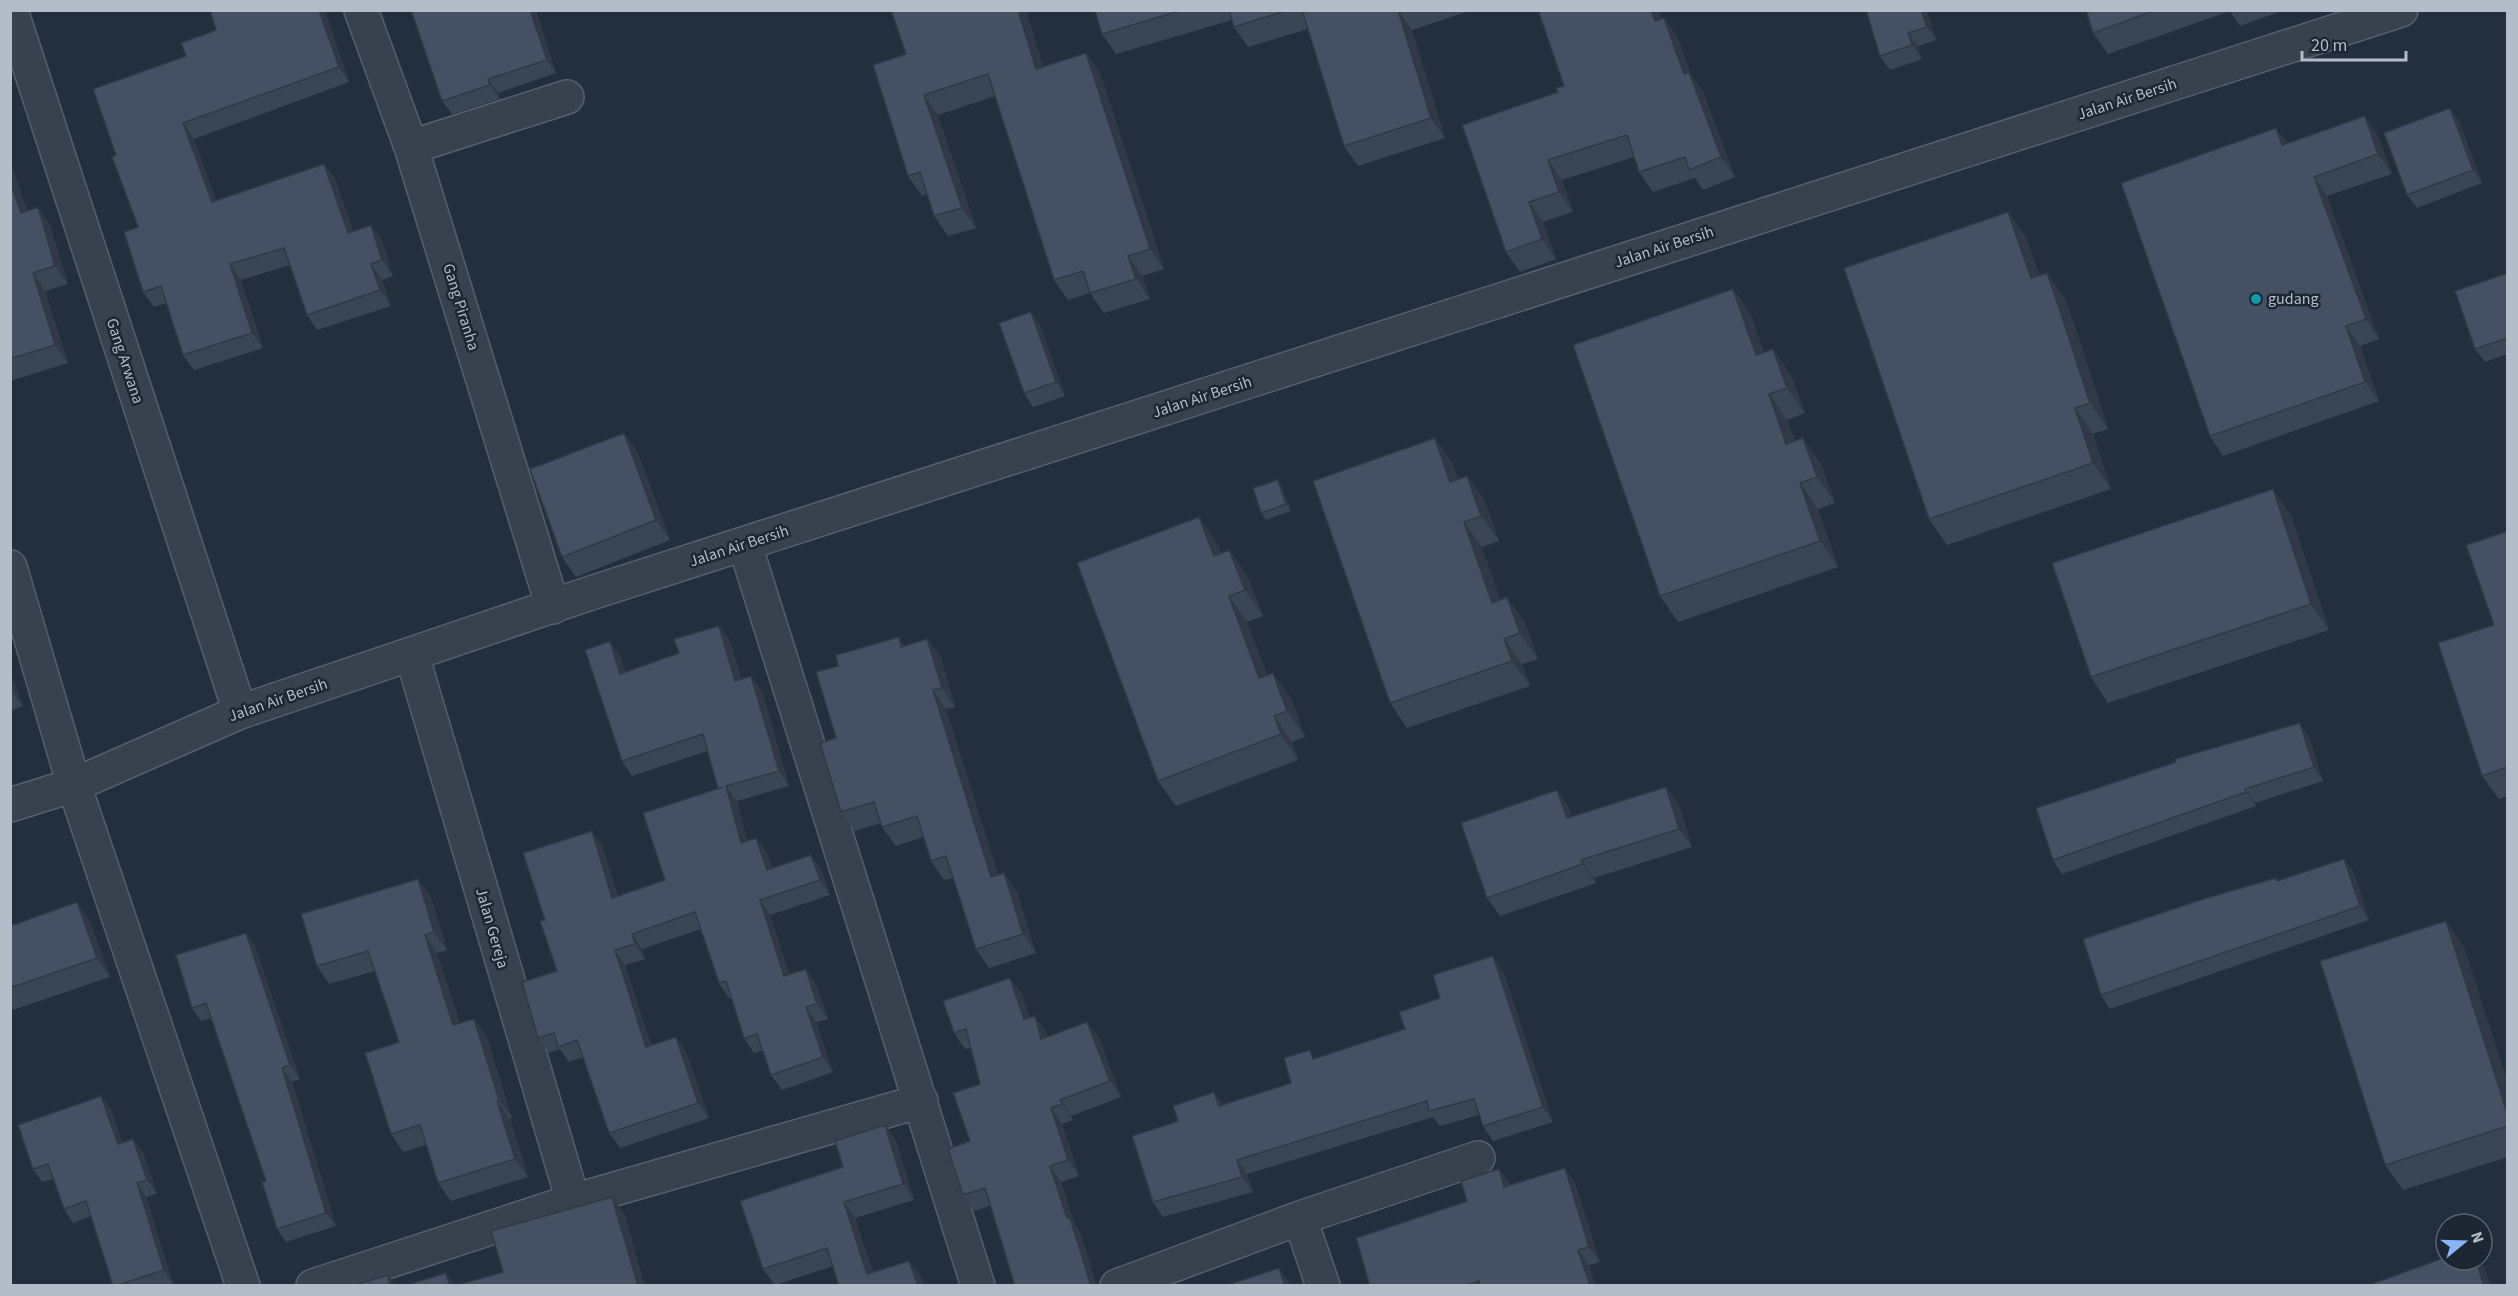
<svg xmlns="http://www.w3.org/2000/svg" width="2518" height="1296" font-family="'Source Sans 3',sans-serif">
	<rect width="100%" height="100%" fill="#242f3e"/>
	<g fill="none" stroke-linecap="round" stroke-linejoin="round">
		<defs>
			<path id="minor" d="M11,10L240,712
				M361,10L411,147L553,607
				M411,147L567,97
				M745,545L978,1286
				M10,567L74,785L243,1286
				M412,655L573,1201
				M10,805L74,785L240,712L591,593L2401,10
				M1300,1218L1323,1286
				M313,1286L573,1201L921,1101
				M1117,1286L1300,1218L1478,1158"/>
		</defs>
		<!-- minor casing -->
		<use href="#minor" stroke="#565f6c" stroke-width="36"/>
		<!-- minor -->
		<use href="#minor" stroke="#38414e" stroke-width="33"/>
	</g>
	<!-- wall -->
	<path fill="#3b4654" d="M210,10H327L325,11L349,82L194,139L216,201L324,164L335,179L353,231L371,225L382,241L393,276L382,280L391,306L317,330L307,315L290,265L241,280L263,348L194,370L183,355L167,303L154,307L143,292L138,227L116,155L186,56L216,30Z
		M536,10L556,73L498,93L500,99L452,114L442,101Z
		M891,10H1026L1043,67L1100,73L1164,269L1142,276L1150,299L1104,313L1090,293L1068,300L1054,280L995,96L938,115L976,228L948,236L934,216L927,194L922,196L908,176L906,54Z
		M1095,10H1465L1466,12L1412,30L1445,138L1358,166L1344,146L1308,29L1248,47L1234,27L1232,20L1116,54L1102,34Z
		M2086,10H2284L2240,26L2230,11L2108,54L2093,33Z
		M1927,12L1936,40L1918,46L1922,59L1890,70L1880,56Z
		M1664,18L1678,38L1691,75L1703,92L1735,177L1703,190L1695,178L1653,192L1639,172L1634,157L1562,180L1573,212L1543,222L1556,259L1520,272L1506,252L1558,92L1564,86Z
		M2365,116L2378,136L2392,174L2327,196L2379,339L2360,346L2379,401L2223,456L2210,436L2276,128L2287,143Z
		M2459,121L2482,183L2417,208L2407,195Z
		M10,160L27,211L38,207L50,226L68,284L45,291L68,363L10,381Z
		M2026,237L2039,275L2065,298L2079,339L2108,429L2093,434L2111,489L1947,545L1929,519Z
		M2508,273V354L2485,362L2475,349Z
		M1733,289L1751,315L1764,352L1791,375L1805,413L1787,420L1795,441L1803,438L1821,464L1835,503L1818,509L1838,567L1678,622L1660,596Z
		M1040,325L1065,396L1033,407L1024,393Z
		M624,433L638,453L670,540L576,577L562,557Z
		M1435,438L1453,464L1458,479L1467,476L1485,501L1499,541L1482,547L1500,600L1525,623L1538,659L1522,664L1530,686L1407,728L1390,703Z
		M1282,487L1291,511L1266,520L1261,513Z
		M2291,515L2329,630L2108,703L2091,677Z
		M2508,531V796L2499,799L2482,776L2494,625Z
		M1217,543L1221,553L1229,550L1247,575L1263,616L1247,622L1267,675L1291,698L1305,737L1292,742L1298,760L1176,806L1158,781Z
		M719,626L730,641L741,679L762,691L789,786L737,801L747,841L756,838L767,853L772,868L821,870L830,895L770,915L789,975L816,984L828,1019L816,1022L833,1072L782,1090L771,1075L763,1050L754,1053L744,1038L731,997L729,998L719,983L701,929L642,949L645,959L625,965L651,1045L686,1052L709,1118L620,1148L609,1133L583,1057L569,1062L560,1049L549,1053L538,1038L557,971L545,920L602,846L618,896L665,880L718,789L707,751L632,776L622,761L620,656L625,672L679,653Z
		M927,639L941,658L955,707L946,709L998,875L1004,873L1017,892L1036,953L989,968L976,949L953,878L944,880L931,861L923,837L896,846L882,827L881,823L855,831L841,812L836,738L905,646Z
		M10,672L23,706L10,711Z
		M2309,737L2323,781L2255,803L2256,806L2062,874L2053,860Z
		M1666,787L1679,805L1692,847L1594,878L1596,883L1500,916L1487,898L1557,790L1569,808L1572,816Z
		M2344,859L2354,873L2369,920L2110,1009L2101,995L2276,878L2278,881Z
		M431,897L447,950L437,953L460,1023L474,1019L487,1037L512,1118L510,1119L528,1177L451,1201L438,1183L426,1145L403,1152L391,1134L399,1042L375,971L329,984L317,966Z
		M89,920L110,977L10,1011V926Z
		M246,933L255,946L300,1079L292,1082L336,1226L286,1242L277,1229L266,1181L211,1018L201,1021L192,1008Z
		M2464,947L2508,1084V1157L2403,1190L2385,1165Z
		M1503,971L1553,1122L1493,1141L1483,1126L1479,1115L1440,1126L1433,1117L1247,1174L1253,1192L1163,1217L1153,1202L1214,1092L1223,1105L1291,1083L1315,1058L1405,1029L1440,998Z
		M1010,978L1022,994L1029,1017L1046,1032L1048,1037L1087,1022L1099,1038L1121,1097L1071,1116L1073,1120L1062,1124L1079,1176L1061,1182L1075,1225L1081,1234L990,1206L974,1211L963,1195L970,1141L980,1084L971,1048L965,1049L954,1033Z
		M101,1096L111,1109L122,1142L143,1152L157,1193L146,1197L173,1284L167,1286H113L91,1216L73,1223L64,1209L53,1179L42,1182L33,1169Z
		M885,1125L896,1141L914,1200L855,1218L873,1272L909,1261L921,1277L924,1286L833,1266L775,1285L763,1269L843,1167Z
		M1575,1183L1600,1262L1589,1265L1595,1286H1370L1510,1184V1185Z"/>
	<!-- shaded-wall -->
	<path fill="#303945" d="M319,10L325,11L349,82L339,67Z
		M530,10H536L556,73L547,60Z
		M1018,10H1026L1050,89L1036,69Z
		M1398,10L1412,30L1445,138L1431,118Z
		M1651,10H1659L1669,41L1655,21Z
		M1921,10H1926L1927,12L1936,40L1927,27Z
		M1664,18L1678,38L1691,75L1703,92L1735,177L1721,157L1684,74Z
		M1908,33L1918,46L1922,59L1912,45Z
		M1086,53L1100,73L1164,269L1150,249Z
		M488,79L498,93L500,99L490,85Z
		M924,95L938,115L976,228L962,208Z
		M2450,108L2459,121L2482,183L2473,170Z
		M2365,116L2378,136L2392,174L2378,154Z
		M183,123L194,139L222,218L212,202Z
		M2276,128L2290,148L2282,145Z
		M10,160L34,231L21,213L10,181Z
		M1548,160L1562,180L1573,212L1559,192Z
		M324,164L335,179L359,248L348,233Z
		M2314,177L2327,196L2379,339L2366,319Z
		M1529,202L1543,222L1556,259L1542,239Z
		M38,207L50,226L68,284L55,266Z
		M2008,212L2026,237L2049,304L2031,278Z
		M371,225L382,241L393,276L382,260Z
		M1128,256L1142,276L1150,299L1136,279Z
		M230,264L241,280L263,348L252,333Z
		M371,264L382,280L391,306L380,290Z
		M33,273L45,291L68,363L55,345Z
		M2047,273L2065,298L2108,429L2090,403Z
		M1733,289L1751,315L1774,381L1756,355Z
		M1031,312L1040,325L1065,396L1056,382Z
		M2346,326L2360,346L2379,401L2365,382Z
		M1773,349L1791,375L1805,413L1787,388Z
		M1769,394L1787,420L1804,470L1786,444Z
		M2075,408L2093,434L2111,489L2093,463Z
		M624,433L638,453L670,540L656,520Z
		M1435,438L1453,464L1468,507L1450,482Z
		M1803,438L1821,464L1835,503L1817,477Z
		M1467,476L1485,501L1499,541L1481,516Z
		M1278,480L1282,487L1291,511L1286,504Z
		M1800,483L1818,509L1838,567L1820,541Z
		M2273,489L2291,515L2329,630L2311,604Z
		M1199,517L1217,543L1232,581L1214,556Z
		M1464,522L1482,547L1510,628L1492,603Z
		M1229,550L1247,575L1263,616L1245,590Z
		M1229,596L1247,622L1277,703L1259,678Z
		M1507,597L1525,623L1538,659L1520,633Z
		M719,626L730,641L745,696L735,681Z
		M899,637L912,656L901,647Z
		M927,639L941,658L955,707L942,688Z
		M1504,639L1522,664L1530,686L1512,661Z
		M610,641L620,656L631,689L620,674Z
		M10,672L23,706L10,689Z
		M1273,673L1291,698L1305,737L1287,711Z
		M751,676L762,691L789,786L779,771Z
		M933,690L946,709L1005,896L991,877Z
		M1274,716L1292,742L1298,760L1281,734Z
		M2300,723L2309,737L2323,781L2314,767Z
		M726,786L737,801L751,858L741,843Z
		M1666,787L1679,805L1692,847L1679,829Z
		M2245,789L2255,803L2256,806L2246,792Z
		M1557,790L1569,808L1579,836L1567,818Z
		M592,831L602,846L623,913L612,898Z
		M756,838L767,853L777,885L767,870Z
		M811,855L821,870L830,895L820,880Z
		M2344,859L2354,873L2369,920L2360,906Z
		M1581,860L1594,878L1596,883L1583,864Z
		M1004,873L1017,892L1036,953L1023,934Z
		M418,879L431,897L447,950L434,932Z
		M760,900L770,915L795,991L784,976Z
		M77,902L89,920L110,977L97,958Z
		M2446,921L2464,947L2508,1084V1116Z
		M246,933L255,946L300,1079L290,1065Z
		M632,934L642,949L645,959L635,944Z
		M425,935L437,953L466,1043L453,1025Z
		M615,950L625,965L656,1062L646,1047Z
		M1493,956L1503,971L1553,1122L1543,1107Z
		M806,969L816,984L828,1019L817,1004Z
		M1010,978L1022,994L1035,1035L1024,1019Z
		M806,1007L816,1022L833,1072L823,1057Z
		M1035,1016L1046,1032L1053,1055L1041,1039Z
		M474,1019L487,1037L512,1118L499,1100Z
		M1087,1022L1099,1038L1121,1097L1110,1081Z
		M676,1037L686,1052L709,1118L698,1103Z
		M282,1068L292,1082L336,1226L326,1213Z
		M1214,1092L1225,1107L1219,1106Z
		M101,1096L111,1109L127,1158L118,1144Z
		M1060,1100L1071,1116L1073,1120L1062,1104Z
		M497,1101L510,1119L528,1177L515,1159Z
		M1051,1108L1062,1124L1079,1176L1068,1160Z
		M885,1125L896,1141L914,1200L903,1184Z
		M133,1139L143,1152L157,1193L147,1180Z
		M1237,1160L1247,1174L1253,1192L1242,1177Z
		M1050,1166L1061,1182L1075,1225L1081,1234L1097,1286H1091L1067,1218Z
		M1565,1168L1575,1183L1600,1262L1589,1247Z
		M1499,1169L1510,1184L1515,1202L1504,1187Z
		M137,1183L146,1197L173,1284L164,1270Z
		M612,1197L625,1215L645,1286H638Z
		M844,1202L855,1218L877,1286L867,1274Z
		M1578,1250L1589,1265L1595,1286L1590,1285Z
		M2476,1260H2480L2484,1267L2491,1286H2484Z
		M909,1261L921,1277L924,1286H918Z
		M1279,1268L1288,1281L1290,1286H1285Z
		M446,1273L455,1286H450Z
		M388,1275L395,1286H390Z"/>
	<!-- building -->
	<path fill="#455162" stroke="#303945" stroke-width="1.5" d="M210,10H319L339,67L183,123L212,202L324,164L348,233L371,225L382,260L371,264L380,290L307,315L284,248L230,264L252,333L183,355L161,286L143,292L124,232L138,227L112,157L116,155L93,89L186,56L181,43L216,30Z
		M411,10H530L547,60L488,79L490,85L442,101Z
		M891,10H1018L1036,69L1086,53L1150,249L1128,256L1136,279L1090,293L1083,271L1054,280L988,74L924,95L962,208L934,216L920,172L908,176L873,65L906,54Z
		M1095,10H1183L1102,34Z
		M1229,10H1288L1234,27Z
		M1302,10H1398L1431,118L1344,146Z
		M1538,10H1651L1655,21L1664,18L1684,74L1689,72L1721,157L1689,170L1685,157L1639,172L1627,135L1548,160L1559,192L1529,202L1542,239L1506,252L1462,125L1558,92L1556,88L1564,86Z
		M1866,10H1921L1927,27L1908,33L1912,45L1880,56Z
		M2086,10H2156L2093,33Z
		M2450,108L2473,170L2407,195L2384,133Z
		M2365,116L2378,154L2314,177L2366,319L2346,326L2365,382L2210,436L2121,183L2276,128L2282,145Z
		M10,181L21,213L38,207L55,266L33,273L55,345L10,359Z
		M2008,212L2031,278L2047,273L2061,314L2090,403L2075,408L2093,463L1929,519L1844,268Z
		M2508,273V338L2475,349L2455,291Z
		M1733,289L1756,355L1773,349L1787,388L1769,394L1786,444L1803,438L1817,477L1800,483L1820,541L1660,596L1573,345Z
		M1031,312L1056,382L1024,393L999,323Z
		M624,433L656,520L562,557L530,469Z
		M1435,438L1450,482L1467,476L1481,516L1464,522L1492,603L1507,597L1520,633L1504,639L1512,661L1390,703L1313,481Z
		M1278,480L1286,504L1261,513L1253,488Z
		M2273,489L2311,604L2091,677L2052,563Z
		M1199,517L1214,556L1229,550L1245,590L1229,596L1259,678L1273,673L1287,711L1274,716L1281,734L1158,781L1077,563Z
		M2508,531V767L2482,776L2438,643L2494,625L2466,545Z
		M719,626L735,681L751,676L779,771L726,786L741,843L756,838L767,870L811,855L820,880L760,900L784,976L806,969L817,1004L806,1007L823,1057L771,1075L757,1034L744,1038L726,981L719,983L695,912L632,934L635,944L615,950L646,1047L676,1037L698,1103L609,1133L577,1040L558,1047L554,1033L538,1038L522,982L557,971L540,921L545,920L523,853L592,831L612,898L665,880L643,813L723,787L718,789L703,734L622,761L585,650L610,641L620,674L679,653L674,639Z
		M899,637L901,647L927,639L942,688L933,690L991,877L1004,873L1023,934L976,949L946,856L931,861L917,816L882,827L874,802L841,812L820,743L836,738L816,672L838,666L836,655Z
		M2300,723L2314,767L2245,789L2246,792L2053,860L2036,808L2176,762L2175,759Z
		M1666,787L1679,829L1581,860L1583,864L1487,898L1461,823L1557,790L1567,818Z
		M2344,859L2360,906L2101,995L2083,939L2203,899L2276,878L2277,881Z
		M418,879L434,932L425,935L453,1025L474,1019L499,1100L497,1101L515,1159L438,1183L420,1125L391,1134L365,1053L399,1042L368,951L317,966L301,914Z
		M77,902L97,958L10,988V926Z
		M2446,921L2508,1116V1126L2385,1165L2320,961Z
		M246,933L290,1065L282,1068L326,1213L277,1229L262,1182L266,1181L206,1003L192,1008L176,955Z
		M1493,956L1543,1107L1483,1126L1474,1099L1429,1111L1427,1101L1237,1160L1242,1177L1153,1202L1132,1136L1178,1121L1173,1106L1214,1092L1219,1106L1291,1083L1284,1058L1310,1050L1313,1059L1405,1029L1399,1012L1440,998L1433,975Z
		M1010,978L1024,1019L1035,1016L1041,1039L1087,1022L1110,1081L1060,1100L1062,1104L1051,1108L1068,1160L1050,1166L1067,1218H1070L1091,1286H1015L985,1188L963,1195L948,1149L970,1141L953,1093L980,1084L966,1029L954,1033L943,1001Z
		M101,1096L118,1144L133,1139L147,1180L137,1183L164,1270L115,1286H113L86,1201L64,1209L48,1164L33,1169L18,1125Z
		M885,1125L903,1184L844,1202L867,1274L909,1261L918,1286H839L827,1248L763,1269L740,1201L843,1167L835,1141Z
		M1565,1168L1589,1247L1578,1250L1590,1285L1480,1286L1479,1281L1465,1286H1370L1356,1238L1467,1201L1461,1181L1499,1169L1504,1187Z
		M612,1197L638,1286H454L503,1272L491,1231Z
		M2446,1257V1260H2476L2484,1286H2366Z
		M1279,1268L1285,1286H1225Z
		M446,1273L450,1286H404Z
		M388,1275L390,1286H351Z"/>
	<!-- markers -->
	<circle fill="#0f9aa8" stroke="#1d2633" stroke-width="2" cx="2256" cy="299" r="6"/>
	<g text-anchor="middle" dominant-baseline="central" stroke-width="5" stroke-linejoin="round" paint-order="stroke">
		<!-- street labels -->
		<g font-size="16" fill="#b4bcc9" stroke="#1d2633">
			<text transform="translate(2127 99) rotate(-18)">Jalan Air Bersih</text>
			<text transform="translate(1664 247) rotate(-18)">Jalan Air Bersih</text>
			<text transform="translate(461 307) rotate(73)">Gang Piranha</text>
			<text transform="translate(125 361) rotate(72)">Gang Arwana</text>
			<text transform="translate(1202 397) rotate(-18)">Jalan Air Bersih</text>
			<text transform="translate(739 546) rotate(-18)">Jalan Air Bersih</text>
			<text transform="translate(278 700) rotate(-19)">Jalan Air Bersih</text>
			<text transform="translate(492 928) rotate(74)">Jalan Gereja</text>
		</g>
		<!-- poi labels -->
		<g font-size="16" fill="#b4bcc9" stroke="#1d2633" text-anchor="start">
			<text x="2268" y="299">gudang</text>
		</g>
	</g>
	<!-- border -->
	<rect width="2518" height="1296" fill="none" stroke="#b4bcc9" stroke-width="24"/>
	<!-- north arrow -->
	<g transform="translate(2464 1242) rotate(71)"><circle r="28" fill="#1d2633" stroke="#59626f" stroke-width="1.5"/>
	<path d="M0-4.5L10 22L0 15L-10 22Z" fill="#8ab4f8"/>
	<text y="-9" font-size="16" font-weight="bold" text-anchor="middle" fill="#b4bcc9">N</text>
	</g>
	<!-- scale -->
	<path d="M2302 51v9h104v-9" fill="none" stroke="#b4bcc9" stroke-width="3"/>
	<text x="2311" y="51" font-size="18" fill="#b4bcc9" stroke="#1d2633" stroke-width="4.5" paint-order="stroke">20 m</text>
</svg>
